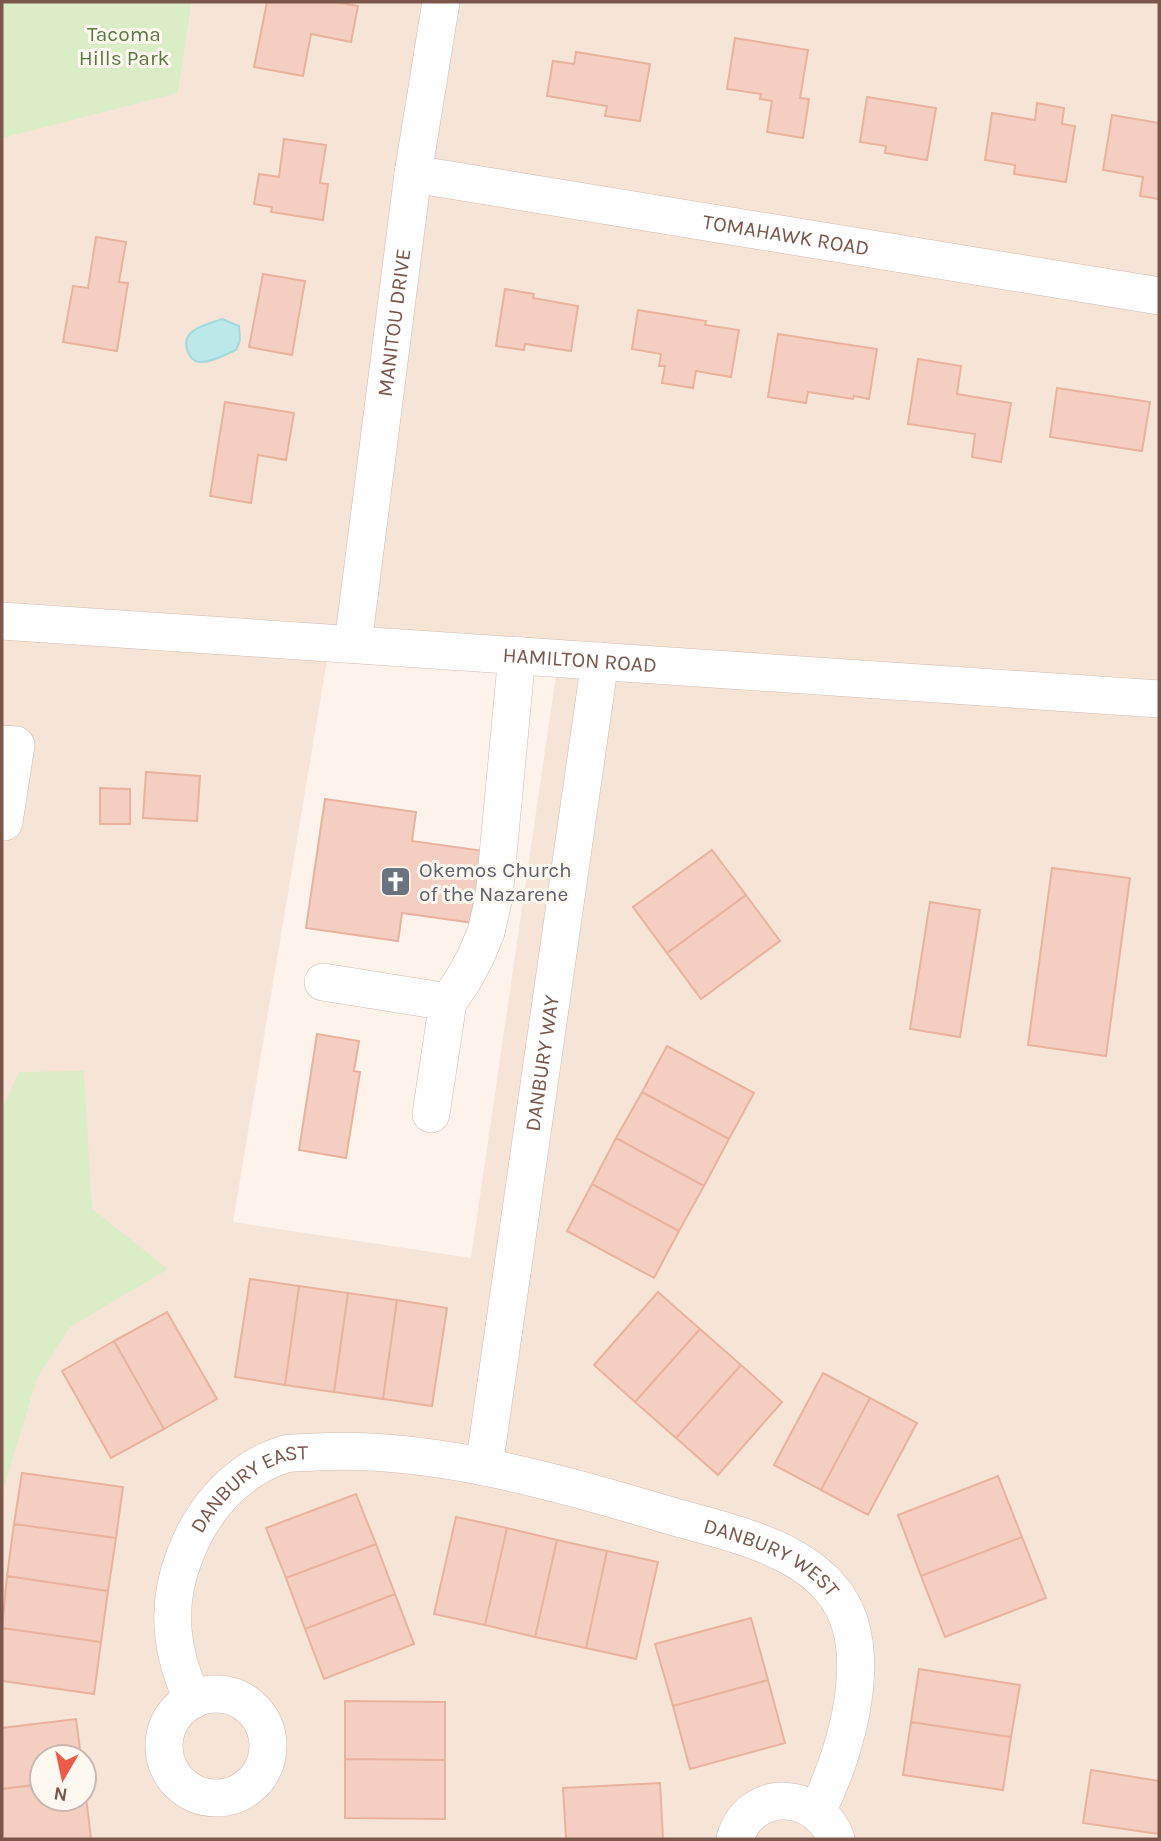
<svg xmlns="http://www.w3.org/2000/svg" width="1161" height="1841" font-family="Karla,sans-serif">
	<rect width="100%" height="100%" fill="#fef3ea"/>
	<!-- residential -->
	<path fill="#f6e4d7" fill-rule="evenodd" d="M192,2H1159V683L2,605V88L178,93Z
		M2,638L327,660L233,1222L471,1258L556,675L1159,717V1839H2ZM42,1757H84V1799H42Z"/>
	<!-- green -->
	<path fill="#dbedc6" d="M2,2H192L178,93L2,138Z
		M84,1071L92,1209L168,1269L70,1327L37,1378L2,1494V1109L19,1072Z"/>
	<!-- water -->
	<path fill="#bce8e9" stroke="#a2d9db" stroke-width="2" d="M222,319L239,326L240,340L236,350C226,354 211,363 199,362C193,361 191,358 188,352C179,329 206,325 222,319Z"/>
	<!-- building -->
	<path fill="#f4cec0" stroke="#e8b29f" stroke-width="2" d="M267,2H336L358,6L351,42L311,34L303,76L254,67Z
		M735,38L808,50L800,98L809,99L803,138L767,132L772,101L760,99L761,94L727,89Z
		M576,52L650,64L640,121L605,116L607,106L547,96L553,61L574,64Z
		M867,97L936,108L927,160L885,153L886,146L860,142Z
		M1037,103L1064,108L1062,124L1075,126L1066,182L1014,174L1015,165L985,160L992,113L1035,120Z
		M1112,115L1159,123V199L1140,196L1143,177L1103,170Z
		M284,139L326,145L320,183L328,184L323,220L271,212L272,207L254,204L259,174L279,177Z
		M96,237L126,242L119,282L128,283L117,351L63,342L73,286L88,288Z
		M263,274L305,281L292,355L249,347Z
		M505,289L534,294L533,298L578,306L571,351L525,344L524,350L496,346Z
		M638,310L706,321L705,325L739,330L731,377L696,371L693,388L662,383L665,366H659L661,354L632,349Z
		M778,334L877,349L869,399L854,396L853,399L808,392L806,403L768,397Z
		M918,359L961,366L957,394L1011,403L1001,462L972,457L975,434L908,424Z
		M1057,388L1150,402L1142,451L1050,437Z
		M225,402L294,413L286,460L258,455L251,503L210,496Z
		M146,772L200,776L197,821L143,818Z
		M100,788L130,789V824H100Z
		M325,799L416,812L412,841L484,851L474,923L402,913L398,941L306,928Z
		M712,850L746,895L667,953L633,907Z
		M1052,868L1130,878L1106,1056L1028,1045Z
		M746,895L780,941L701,999L667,953Z
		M930,902L980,910L960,1037L910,1029Z
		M317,1034L359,1041L354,1071L360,1072L346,1158L299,1150Z
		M667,1046L754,1093L729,1139L642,1092Z
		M642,1092L729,1139L704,1186L616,1138Z
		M616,1138L704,1186L679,1231L592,1184Z
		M592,1184L679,1231L654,1278L567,1231Z
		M250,1279L299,1286L285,1385L235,1377Z
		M299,1286L348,1293L334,1392L285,1385Z
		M658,1292L700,1329L635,1402L594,1365Z
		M348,1293L397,1300L383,1399L334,1392Z
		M397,1300L447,1308L432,1406L383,1399Z
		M167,1312L217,1399L164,1429L114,1341Z
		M700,1329L741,1365L676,1438L635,1402Z
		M114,1341L164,1429L111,1458L62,1371Z
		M741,1365L782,1402L718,1475L676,1438Z
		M823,1373L870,1398L821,1490L774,1465Z
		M870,1398L917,1423L868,1515L821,1490Z
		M22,1473L123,1487L116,1538L14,1524Z
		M998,1476L1022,1537L921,1576L898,1515Z
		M356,1494L376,1544L286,1578L266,1528Z
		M456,1517L507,1528L485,1625L434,1614Z
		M14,1524L116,1538L108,1591L7,1576Z
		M507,1528L557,1540L535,1637L485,1625Z
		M1022,1537L1046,1598L945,1637L921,1576Z
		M557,1540L607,1551L586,1648L535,1637Z
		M376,1544L395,1594L305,1629L286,1578Z
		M607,1551L658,1562L636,1659L586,1648Z
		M7,1576L108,1591L101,1642L2,1628Z
		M395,1594L414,1644L324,1679L305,1629Z
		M751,1618L768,1680L673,1706L655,1644Z
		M2,1628L101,1642L94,1694L2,1681Z
		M919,1669L1020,1685L1011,1737L911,1722Z
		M768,1680L785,1743L690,1769L673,1706Z
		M345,1701L445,1702V1760L345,1759Z
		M76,1719L81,1757H42V1784L2,1789V1728Z
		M911,1722L1011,1737L1003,1790L903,1775Z
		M345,1759L445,1760V1819L345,1818Z
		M1091,1770L1159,1781V1834L1083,1823Z
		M84,1780L91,1839H2V1789L42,1784V1799H84Z
		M660,1783L663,1839H566L563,1788Z"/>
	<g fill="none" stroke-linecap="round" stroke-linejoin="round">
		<defs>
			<g id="minor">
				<path id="s1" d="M413,174L1159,296"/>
				<path id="s2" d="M2,621L1159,699"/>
				<path id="s3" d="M353,644L413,174L441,2"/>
				<path d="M2,744L16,745L4,822"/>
				<path d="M323,982L448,1002"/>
				<path d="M431,1114L448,1002L463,980L476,956L486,932L494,897L517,655"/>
				<path id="s4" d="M484,1467L600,661"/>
				<circle cx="216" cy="1746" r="52"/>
				<path id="s5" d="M193,1700C170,1652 165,1605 185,1555C202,1510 235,1471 282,1455C291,1452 304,1453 315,1452C433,1446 556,1482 668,1515C709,1527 756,1537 793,1558C807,1566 822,1577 832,1590C879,1646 846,1754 817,1811"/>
				<path d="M735,1839C750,1787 818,1790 836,1839"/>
			</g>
		</defs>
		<!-- minor casing -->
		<use href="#minor" stroke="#d1b9ae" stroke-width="38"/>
		<!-- minor -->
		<use href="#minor" stroke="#fff" stroke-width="37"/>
	</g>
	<!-- icons -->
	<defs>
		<symbol id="church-square" viewBox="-11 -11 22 22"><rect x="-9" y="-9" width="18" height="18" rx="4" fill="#6b7280" stroke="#fff8f1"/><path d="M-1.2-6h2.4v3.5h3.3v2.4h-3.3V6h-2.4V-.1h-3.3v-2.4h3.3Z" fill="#fff"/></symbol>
	</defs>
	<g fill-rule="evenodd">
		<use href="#church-square" x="378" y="864" width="35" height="35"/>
	</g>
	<g text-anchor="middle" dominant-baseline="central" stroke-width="6" stroke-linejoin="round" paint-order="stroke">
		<!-- park labels -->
		<g font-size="21" fill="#587a3f" stroke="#fff8f1">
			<text x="124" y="34">Tacoma<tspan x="124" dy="24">Hills Park</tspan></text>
		</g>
		<!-- street labels -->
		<g font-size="21" fill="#7a564b" stroke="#fff8f1">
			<text stroke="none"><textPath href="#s1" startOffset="378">TOMAHAWK ROAD</textPath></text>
			<text stroke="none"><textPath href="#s3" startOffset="324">MANITOU DRIVE</textPath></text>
			<text stroke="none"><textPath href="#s2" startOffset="579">HAMILTON ROAD</textPath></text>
			<text stroke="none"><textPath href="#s4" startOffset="408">DANBURY WAY</textPath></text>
			<text stroke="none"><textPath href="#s5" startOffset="248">DANBURY EAST</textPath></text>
			<text stroke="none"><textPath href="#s5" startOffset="800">DANBURY WEST</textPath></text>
		</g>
		<!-- worship labels -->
		<g font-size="21" fill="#5b616d" stroke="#fff8f1" text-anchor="start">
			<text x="419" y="870">Okemos Church<tspan x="419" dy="24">of the Nazarene</tspan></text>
		</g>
	</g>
	<!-- border -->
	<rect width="1161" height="1841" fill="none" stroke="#7a564b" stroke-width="7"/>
	<!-- north arrow -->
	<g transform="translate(63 1778) rotate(189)"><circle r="33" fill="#fff8f1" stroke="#cab7af" stroke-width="2"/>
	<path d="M0-5L12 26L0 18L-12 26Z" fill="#ec5a4a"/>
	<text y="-10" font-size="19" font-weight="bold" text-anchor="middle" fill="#7a564b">N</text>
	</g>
</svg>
